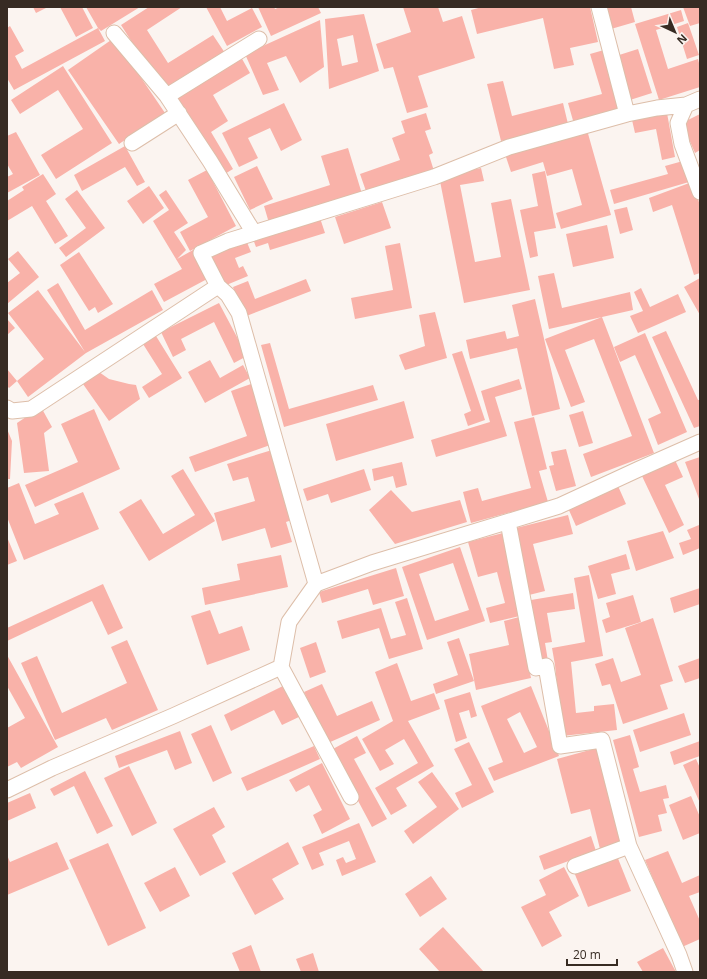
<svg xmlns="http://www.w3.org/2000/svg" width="707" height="979" font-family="'Open Sans',sans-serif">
	<rect width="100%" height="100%" fill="#fbf4f0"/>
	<!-- building -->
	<path fill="#f9b2a9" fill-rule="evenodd" d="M33,7H48L36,13Z
		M60,7H82L93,28L76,37Z
		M86,7H140L101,31L98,28Z
		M149,7H182L147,30L168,63L213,35L225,53L164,92L121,25Z
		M206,7H220L227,21L252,8L262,27L227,46Z
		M258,7H274L275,9L280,7H318L321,13L271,36Z
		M403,7H438L443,22L462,16L475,58L418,76L428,107L407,113L393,67L384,69L376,44L411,32Z
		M482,7H590L598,42L570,48L574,65L554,69L543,18L477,34L471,10Z
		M604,7H631L635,22L611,29Z
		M683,7H700V23L690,26Z
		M681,10L684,21L656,30L668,69L698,59L700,67V87L659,100L635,24Z
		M364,14L379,71L329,89L325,19ZM353,35L358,62L342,66L337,39Z
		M320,20L324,67L300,83L286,56L267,63L279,90L263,95L245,54Z
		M688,23L699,55L687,59L677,27Z
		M10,26L24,51L15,56L22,69L98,28L105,41L14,90L7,78V28Z
		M114,38L165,113L119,144L68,70Z
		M638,49L652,93L630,100L616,56Z
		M604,50L621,111L574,124L568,103L602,94L590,54Z
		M241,57L250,73L213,95L228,121L211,132L233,169L223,175L176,96Z
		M63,66L112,143L56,179L41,155L83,129L58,90L20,114L11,100Z
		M503,81L512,116L563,103L568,124L501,141L487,84Z
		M284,103L302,140L281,151L270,128L248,138L258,158L239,167L222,133Z
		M426,113L431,129L425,131L433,153L429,155L434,171L367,194L360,174L400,160L392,138L405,133L401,121Z
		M667,113L675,157L662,160L656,129L635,133L632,120Z
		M700,114V150L695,153L682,123Z
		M587,130L611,215L561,229L556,213L582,205L572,169L547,176L543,162L511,172L505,154Z
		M16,132L40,175L7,193V177L13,174L7,164V136Z
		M125,146L145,182L137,186L125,167L82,191L74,175Z
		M348,148L362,194L269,223L264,206L330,185L321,156Z
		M683,161L689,182L614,204L610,190L668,174L665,166Z
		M257,166L273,199L250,210L234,177Z
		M481,168L484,181L460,185L475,262L501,257L491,203L511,199L530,290L464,303L439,176Z
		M207,170L236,226L190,251L180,232L208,217L188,180Z
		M545,171L556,228L534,232L538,256L530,258L520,210L538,206L532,174Z
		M43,174L56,194L46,201L68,236L55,244L32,206L7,221V201L24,190L22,187Z
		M692,182L700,205V273L694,275L672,205L653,212L649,198Z
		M149,186L164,208L143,224L127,201Z
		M77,190L105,228L66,257L59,248L86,228L65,199Z
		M166,190L188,223L174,232L186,250L177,259L193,250L209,278L164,302L154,284L182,269L153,221L169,210L159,195Z
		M382,202L391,228L344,244L335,217Z
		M627,207L633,230L620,234L614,210Z
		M320,218L325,233L270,250L268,243L256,247L253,239Z
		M607,225L614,258L573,267L566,234Z
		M246,240L251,252L235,258L239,268L243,266L248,276L224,286L211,255Z
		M400,243L412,308L355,319L351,298L393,290L385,246Z
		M18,251L39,277L7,304V283L20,273L8,259Z
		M79,252L113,304L98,313L95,307L89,311L60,265Z
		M554,273L562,308L630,292L633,310L549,329L538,276Z
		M700,278V315L684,287Z
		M306,279L311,291L244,317L233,287L248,281L255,299Z
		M58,283L85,330L152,290L163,310L86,353L28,397L17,381L44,359L8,313L38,290L85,352L47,290Z
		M641,288L650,307L678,294L686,312L638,333L630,316L643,311L634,292Z
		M535,299L560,409L532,416L517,348L470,359L466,340L505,331L507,339L519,336L512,305Z
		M219,303L247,356L234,363L214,322L181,339L186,350L173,357L161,332Z
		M435,312L447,358L405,370L399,355L425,346L419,315Z
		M602,317L654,453L591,477L583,454L632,436L594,339L565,350L585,402L571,407L545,339Z
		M7,319L15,328L7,335Z
		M666,331L698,400H700V426L694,428L652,337Z
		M645,333L687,432L658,445L648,419L661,413L635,355L620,362L614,347Z
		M156,336L182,378L149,398L142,387L162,374L143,344Z
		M270,343L289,409L373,385L378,400L284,427L261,345Z
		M462,351L485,420L468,426L464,414L471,411L452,354Z
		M210,360L220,378L243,365L250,378L205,403L188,372Z
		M7,369L17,381L9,388L7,386Z
		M99,372L109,379L129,384L136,385L140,399L109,421L83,384Z
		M519,379L522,389L495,397L507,436L436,457L431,440L490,422L481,391Z
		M251,384L273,444L195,472L189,457L247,436L231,391Z
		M404,401L414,438L336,461L326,424Z
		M41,407L52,427L44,433L49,471L24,473L17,423Z
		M94,409L120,469L35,507L25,485L78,462L61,424Z
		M583,411L593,443L579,447L569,415Z
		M534,417L547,469L539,471L548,502L471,523L463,492L478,488L482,501L531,488L514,422Z
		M7,429L12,441L10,479H7Z
		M566,449L576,486L556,491L549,466L554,465L551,452Z
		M272,450L292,520L286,522L292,542L271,548L265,528L222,541L214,513L255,501L248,477L233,481L227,464Z
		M700,457V498L699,499L685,462Z
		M675,460L683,477L665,485L684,525L669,533L642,476Z
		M402,462L407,485L396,488L393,476L374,481L372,469Z
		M183,469L215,521L149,561L119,512L141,499L163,534L195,515L171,476Z
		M364,469L371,490L331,503L328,494L307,501L303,489Z
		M19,483L35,524L59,514L54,504L83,492L99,529L24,560L7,517V488Z
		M618,486L626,504L576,526L568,508Z
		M391,490L412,512L460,500L467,522L395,544L369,510Z
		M568,515L573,534L533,544L545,591L529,595L512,529Z
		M699,525L700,528V548L683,555L679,543L691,539L687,530Z
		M663,531L674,558L636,571L627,541Z
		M503,533L524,615L490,623L486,608L505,603L497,572L478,577L468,542Z
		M7,537L17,561L7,565Z
		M460,547L485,621L427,640L402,567ZM453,563L469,610L435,621L419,574Z
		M626,554L630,569L611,574L616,594L598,599L588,566Z
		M281,555L288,587L205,605L202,588L240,580L237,564Z
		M396,568L404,596L373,605L368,589L322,603L319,592Z
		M589,575L603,656L571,662L576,713L594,711V706L614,704L617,730L562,736L555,665L552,648L585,642L574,578Z
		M103,584L123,628L108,635L92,601L7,641V628Z
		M700,588V604L674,613L670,598Z
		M573,593L575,609L547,613L552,642L545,643L548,661L540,662L531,600Z
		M633,595L641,622L606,633L602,620L610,617L606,603Z
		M407,598L423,649L389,659L379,628L342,639L337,621L381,608L391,639L406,635L395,602Z
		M210,610L219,634L242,626L250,650L207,665L191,616Z
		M519,617L531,678L476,690L469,654L509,645L504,621Z
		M653,618L673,681L660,685L668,709L623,724L610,684L602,686L595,664L613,658L621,682L641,675L625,628Z
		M459,638L474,681L436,694L433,684L458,675L447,642Z
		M127,640L158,710L112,730L106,718L55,740L21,663L37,656L62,713L127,683L111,647Z
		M316,642L326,672L310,678L300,648Z
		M7,655L58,747L21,768L17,762L7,767V728L25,718L7,686Z
		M700,658V678L685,683L678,666Z
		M397,663L411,701L434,693L440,709L408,721L434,766L396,788L407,806L391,815L375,788L418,763L404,739L385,750L394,764L380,771L362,739L393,721L375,672Z
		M322,684L337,716L372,701L380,720L328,743L304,692Z
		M285,685L301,716L282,725L274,710L231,731L224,715Z
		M531,686L559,756L494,781L488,768L503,762L481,706ZM520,712L537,747L524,753L507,719Z
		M470,692L477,716L471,718L469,710L459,713L467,738L456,742L444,700Z
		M684,713L691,735L640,752L633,730Z
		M211,725L232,773L213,782L191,734Z
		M180,731L192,763L175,770L167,750L119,768L115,756Z
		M630,735L639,767L633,769L640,792L666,785L669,798L663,799L667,813L658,815L662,831L639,837L613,740Z
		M357,736L366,753L354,759L387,819L372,827L331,750Z
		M700,741V756L674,765L670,752Z
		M469,742L494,792L462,808L455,793L472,785L454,749Z
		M314,746L320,759L247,791L241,778Z
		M597,748L622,843L600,849L590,809L571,814L557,759Z
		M696,759L700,768V803L683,765Z
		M322,763L350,819L322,834L313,815L322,810L309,785L296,792L289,780Z
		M129,766L157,823L132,836L104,778Z
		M85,771L113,826L97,834L74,786L54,796L50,789Z
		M432,772L459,809L413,844L404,831L437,807L418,782Z
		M30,793L36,808L7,821V803Z
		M691,796L700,817V833L683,840L669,805Z
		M214,807L225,827L212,835L226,862L200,876L173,829Z
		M359,823L376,862L342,876L336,860L343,857L346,863L356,859L349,841L319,853L324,865L312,870L302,847Z
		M591,836L596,851L544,870L539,856Z
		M57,842L69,869L7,895V855L10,862Z
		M288,842L299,864L272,879L284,899L255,915L232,873Z
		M108,843L146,928L108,946L69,860Z
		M668,851L682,883L700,875V892L689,896L700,921V939L682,947L645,860Z
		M617,856L631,891L588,907L574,872Z
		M175,867L190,896L160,912L144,883Z
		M564,867L579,896L549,912L562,936L542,947L521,907L546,895L539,880Z
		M431,876L447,899L420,917L405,894Z
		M443,927L484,972H440L419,949Z
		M251,945L261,972H240L232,953Z
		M663,948L676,972H643L637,962Z
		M313,953L319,972H301L296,959Z"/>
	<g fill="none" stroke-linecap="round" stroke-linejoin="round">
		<defs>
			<path id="street" d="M599,7L627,114
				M114,33L167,96L210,161L254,233
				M167,96L259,39
				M700,99L686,105L678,123L682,144L700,192
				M132,143L179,113
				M218,286L201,253L228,241L434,177L509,147L627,114L657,108L686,105
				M7,408L12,411L31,409L218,286L228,295L239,313L316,584
				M508,522L536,668L546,666L560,746L602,740L629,846L679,955L685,972
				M281,667L351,797
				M7,790L52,768L173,716L281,667L289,622L316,584L372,563L559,506L639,469L700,442
				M575,866L629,846"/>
		</defs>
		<!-- street casing -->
		<use href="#street" stroke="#ddbea9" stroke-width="17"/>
		<!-- street -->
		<use href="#street" stroke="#fff" stroke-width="15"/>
	</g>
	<!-- border -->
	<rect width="707" height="979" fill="none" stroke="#372b23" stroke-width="16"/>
	<!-- north arrow -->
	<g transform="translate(675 32) rotate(136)" stroke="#fbf4f0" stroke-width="3" paint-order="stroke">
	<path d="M0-3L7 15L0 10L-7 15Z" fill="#372b23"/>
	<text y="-6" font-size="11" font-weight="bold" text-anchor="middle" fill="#372b23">N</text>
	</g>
	<!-- scale -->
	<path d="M567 959v6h50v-6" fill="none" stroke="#372b23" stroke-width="2"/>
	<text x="573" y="959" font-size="12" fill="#372b23" stroke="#fbf4f0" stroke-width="3" paint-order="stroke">20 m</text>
</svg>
